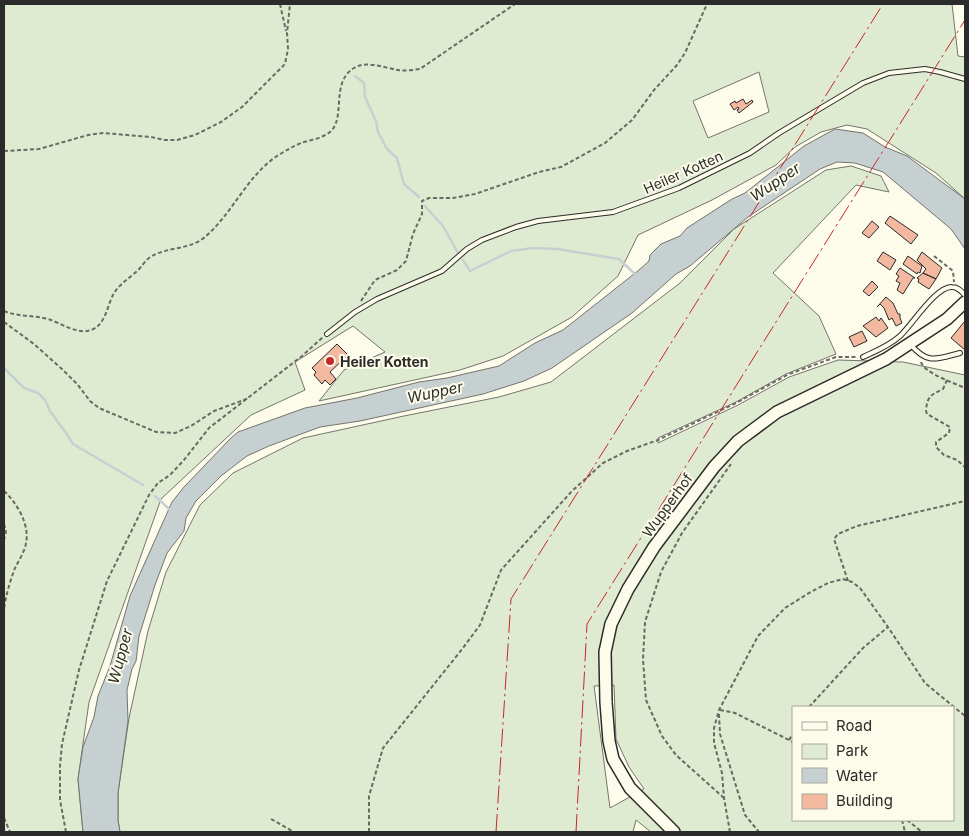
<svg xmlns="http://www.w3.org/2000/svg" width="969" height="836" font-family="Inter,sans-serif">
	<rect width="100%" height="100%" fill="#fdfbea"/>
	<!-- green -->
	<path fill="#deebd1" stroke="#74746e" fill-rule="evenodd" d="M4,4H952L958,56L965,57V199L936,173L867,129L847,125L821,132L795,147L776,165L712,200L638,235L618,276L572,317L503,356L460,370L319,401L344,370L385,352L353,326L295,362L305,390L251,415L161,499L89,702L78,779L83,832H4ZM759,72L769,112L708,138L693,101Z
		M851,166L881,176L889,192L856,185L773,273L819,316L836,354L786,374L736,402L658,438V443L738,405L789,377L838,360L903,362L965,375V832H651L636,820L633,832H120L118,820V793L129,718L148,631L166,572L200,505L233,473L303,438L404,416L499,397L551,382L680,283L734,229L826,170ZM614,685L616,739L629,767L644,789L610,808L594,686ZM793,707H953V820H793Z"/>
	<!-- water -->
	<path fill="#c7d0d0" stroke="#74746e" d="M835,129L863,133L885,147L907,156L965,199V249L951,229L883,172L855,163L837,162L820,169L748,217L690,266L676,274L632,313L552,368L524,381L483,394L360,421L320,427L269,446L247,456L221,476L196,501L186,518L184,531L167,553L155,585L139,636L136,661L132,669L127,690L128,721L118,793V820L120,832H83L78,779L83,747L94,717L98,696L110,666L130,596L172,502L184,487L230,439L238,432L305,408L357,398L419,382L447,378L499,366L535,343L563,330L639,270L649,261L650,255L661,244L680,236L687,228L732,199L745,193L804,146Z"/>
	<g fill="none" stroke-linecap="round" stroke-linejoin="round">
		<!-- stream -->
		<path stroke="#c7d0d0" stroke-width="2.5" d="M355,76L364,83L365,97L376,121L378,132L387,149L397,158L404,184L419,197
			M425,206L443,226L458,253
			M463,260L470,271L511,251L533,248L557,249L619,259L636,275
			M4,368L24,388L38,393L45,400L50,411L66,433L73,444L143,485
			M155,496L170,510"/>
	</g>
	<!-- building -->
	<path fill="#f2b8a0" stroke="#2b2b2b" d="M743,99L746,104L752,100L753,102L739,113L737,110L739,109L738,107L734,110L730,104L735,101L736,103Z
		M890,216L918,235L911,244L885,223Z
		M872,221L879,227L869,238L862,233Z
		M883,252L896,260L890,270L877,261Z
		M922,252L942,268L936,279L923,273L926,269L917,260Z
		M908,256L922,266L920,273L918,272L917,274L903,264Z
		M900,268L915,278H913L903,294L897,290L900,283L896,281L899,276L896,274Z
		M923,273L936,279L929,289L918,282L919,279L917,278Z
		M872,281L878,287L869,296L863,291Z
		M886,297L893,303L898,314H900V318L902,323L896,326L892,318L889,320L884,308L880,304L877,307Z
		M876,317L879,321L881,318L888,328L876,337L863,326Z
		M965,321V350L951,338Z
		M862,331L867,341L854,347L849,337Z
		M337,344L348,355L330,372L336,379L330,385L325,380L322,384L314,375L316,372L312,368Z"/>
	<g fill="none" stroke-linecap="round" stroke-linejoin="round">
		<defs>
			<path id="lane" d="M327,334L355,312L377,299L442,271L467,249L482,240L516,227L538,221L613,212L679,188L750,153L779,133L863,83L889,73L925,69L940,72L965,79
				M910,344C928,365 936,359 960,353
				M863,357C876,351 889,346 900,336C912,325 936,286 952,287C958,287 961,291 965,295"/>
			<path id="secondary" d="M674,832L630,788L613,759L609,741L606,702L605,652L611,624L628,589L654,547L714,467L738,441L777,412L886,359L947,319L965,302"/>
		</defs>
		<!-- lane casing -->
		<use href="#lane" stroke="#2b2b2b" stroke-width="6"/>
		<!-- secondary casing -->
		<use href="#secondary" stroke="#2b2b2b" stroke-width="14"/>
		<!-- path -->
		<path stroke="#6a6964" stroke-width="2" stroke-dasharray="4 2.5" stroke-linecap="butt" d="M280,4L286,31
			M4,151L39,149L88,135L103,133L151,137L165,140H177L195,135L221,122L242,107L285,64L288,49L287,33L290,4
			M934,256L953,271L954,282
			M361,301L375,280L397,270L406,261L413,234L422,214V201L429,198H453L475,194L539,172L561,167L605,143L632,120L654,90L677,65L685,53L707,4
			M4,311C18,317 33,315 48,319C61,323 77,335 91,330C106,325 107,305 114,293C120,284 128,279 136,272C141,268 144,262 149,258C166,246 188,251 205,237C232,214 247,176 277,156C285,151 292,147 301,143C310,140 325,138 332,130C345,115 331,82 354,68C366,60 385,68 398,70C405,71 413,70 420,69L515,4
			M4,322L34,344L63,370L78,385L90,401L99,408L156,432L175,433L191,426L214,411L249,398
			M921,362C924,373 954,383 965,388
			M947,380L943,389C931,395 927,396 926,411L927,414L950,427L949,433L936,442V447L944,455L957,460L965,467
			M4,491C17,503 30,525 26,543C25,551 19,560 15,568C10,581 6,595 4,609
			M4,524L6,531L4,540
			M848,581L834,539L838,534L857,526L965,501
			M809,707L863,648L888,627
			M720,710L735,713L793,742
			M719,714L720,734L745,815L759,832
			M789,740L793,734
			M724,798L676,755L662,736L646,700L643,659L645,622L661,572L682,533L731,464
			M4,818L10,832
			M271,819L294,832
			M902,820L905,832
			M907,820L922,832
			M66,832L60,800V766L62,744L79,670L107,581L149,495L158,483L170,475L184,460L209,428L302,356L323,337
			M369,832V796L383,748L463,648L480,625L501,570L572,491L603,463L627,451L658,440L736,403L789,374L836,357H858
			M730,832L724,798L722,773L714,743V728L719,710L758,636L785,608L809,593L828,583L843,579L852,582L860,588L888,627L925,683L965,716"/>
		<!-- lane -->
		<use href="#lane" stroke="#fdfbea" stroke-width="4"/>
		<!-- secondary -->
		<use href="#secondary" stroke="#fdfbea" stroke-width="11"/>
		<!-- power -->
		<path stroke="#c62828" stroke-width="1" stroke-dasharray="18 4 2.5 4" stroke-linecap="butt" d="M496,832L511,599L883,4
			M576,832L587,624L965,20"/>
	</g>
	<!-- markers -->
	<circle fill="#c62828" stroke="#fdfbea" stroke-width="2" cx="330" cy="361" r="5"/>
	<g text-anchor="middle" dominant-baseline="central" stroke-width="4" stroke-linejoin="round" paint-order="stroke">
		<!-- street labels -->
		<g font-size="14" fill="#2b2b2b" stroke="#fdfbea">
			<text transform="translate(683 172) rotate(-24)">Heiler Kotten</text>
			<text transform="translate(667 505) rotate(-54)">Wupperhof</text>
		</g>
		<!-- poi labels -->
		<g font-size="14" font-weight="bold" fill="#2b2b2b" stroke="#fdfbea" text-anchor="start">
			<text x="340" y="361">Heiler Kotten</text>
		</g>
		<!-- water labels -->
		<g font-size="15" font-style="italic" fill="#2b2b2b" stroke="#fdfbea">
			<text transform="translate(775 182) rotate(-34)">Wupper</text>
			<text transform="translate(435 392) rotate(-12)">Wupper</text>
			<text transform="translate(120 656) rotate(-75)">Wupper</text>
		</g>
	</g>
	<!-- border -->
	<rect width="969" height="836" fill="none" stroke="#2b2b2b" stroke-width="10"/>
	<!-- legend -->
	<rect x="792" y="706" width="162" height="115" fill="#fdfbea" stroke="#a9a89e"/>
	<rect x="802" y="722" width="25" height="8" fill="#fdfbea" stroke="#a9a89e"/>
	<text x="836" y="731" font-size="15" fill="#2b2b2b">Road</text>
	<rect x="802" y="744" width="25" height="15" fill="#deebd1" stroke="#a9a89e"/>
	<text x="836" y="756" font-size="15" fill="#2b2b2b">Park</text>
	<rect x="802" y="768" width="25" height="15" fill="#c7d0d0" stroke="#a9a89e"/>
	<text x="836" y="781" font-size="15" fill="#2b2b2b">Water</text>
	<rect x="802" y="794" width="25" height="15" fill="#f2b8a0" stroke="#a9a89e"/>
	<text x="836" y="806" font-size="15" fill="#2b2b2b">Building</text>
</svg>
